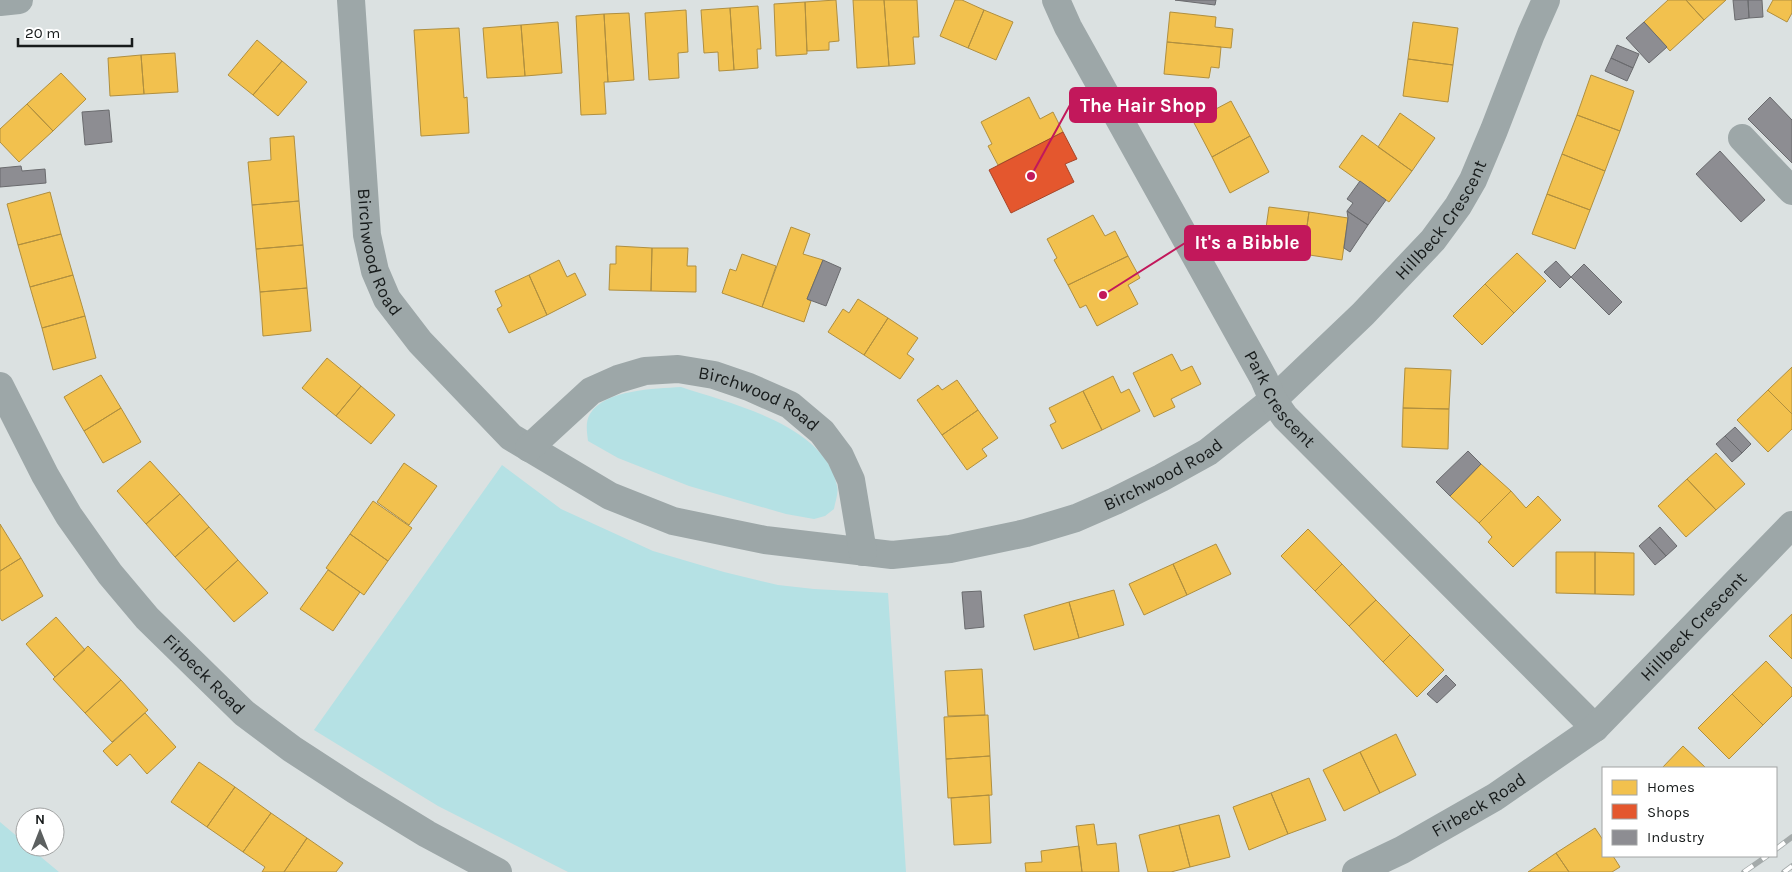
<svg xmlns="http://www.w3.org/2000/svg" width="1792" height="872" font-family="Karla,sans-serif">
	<rect width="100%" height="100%" fill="#dbe1e1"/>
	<!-- green -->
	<path fill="#b5e1e4" d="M681,387C732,404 825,425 837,486C839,493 835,502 834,509L825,516L814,519L786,514L689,486L618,458L588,441C587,432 585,422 590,414C605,389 655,389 681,387Z
		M502,465L561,509L653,551L724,572L778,585L814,589L888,593L906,872H568L438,806L314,730Z
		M0,822L25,843V847H29L59,872H0Z"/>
	<!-- homes -->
	<path fill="#f2c14e" stroke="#b08f3f" d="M836,0L839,41L829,42V50L807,51L805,2Z
		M853,0H884L889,66L857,68Z
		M884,0H917L919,37H913L915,64L889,66Z
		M955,0H962L984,10L968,48L940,36Z
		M1668,0H1686L1704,20L1670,51L1644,22Z
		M1686,0H1726L1704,20Z
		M1773,0H1792V13L1787,22L1767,11Z
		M805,2L807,54L776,56L774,4Z
		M758,6L761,49H757L758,68L734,70L730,8Z
		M730,8L734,70L719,71L718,52L704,53L701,10Z
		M686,10L688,52L678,53L679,78L649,80L645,13Z
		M984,10L1013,22L996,60L968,48Z
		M1170,12L1216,17L1215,27L1233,29L1231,48L1167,42Z
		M629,13L634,80L608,82L604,14Z
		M604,14L608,82H604L606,114L581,115L576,16Z
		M558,22L562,73L525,76L521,25Z
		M1413,22L1458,28L1453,65L1408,59Z
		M521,25L525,76L487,78L483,28Z
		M459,28L464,98L467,97L469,133L421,136L414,30Z
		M257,40L282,61L253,95L228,75Z
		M1167,42L1221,47L1219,68L1211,67L1209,78L1164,74Z
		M175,53L178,92L144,94L141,55Z
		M141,55L144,94L110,96L108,58Z
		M1408,59L1453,65L1448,102L1403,96Z
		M282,61L307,82L278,116L253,95Z
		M61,73L86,99L53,131L27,104Z
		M1591,75L1634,91L1620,131L1577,115Z
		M1029,97L1040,119L1053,112L1063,132L998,165L988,146L992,144L981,122Z
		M1231,101L1250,136L1212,157L1193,121Z
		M27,104L53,131L19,162L0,142V129Z
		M1400,113L1435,138L1412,171L1378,147Z
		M1577,115L1620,131L1605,171L1562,154Z
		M1362,135L1412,171L1389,202L1339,167Z
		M294,136L299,201L252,205L248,162L271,160L270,138Z
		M1250,136L1269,172L1230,193L1212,157Z
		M1562,154L1605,171L1590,210L1547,194Z
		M50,192L61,234L18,245L7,204Z
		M1547,194L1590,210L1575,249L1532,234Z
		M299,201L303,245L256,249L252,205Z
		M1269,207L1309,212L1303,254L1263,249Z
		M1309,212L1348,218L1342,260L1303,254Z
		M1093,215L1105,236L1115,231L1128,256L1068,285L1054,260L1057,258L1047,239Z
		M791,227L810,234L803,254L823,260L807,299L811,301L804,322L762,307Z
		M61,234L73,275L30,287L18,245Z
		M303,245L307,288L260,292L256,249Z
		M616,246L652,248L651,291L609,290L610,264H616Z
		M652,248H688L687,266H696V292L651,291Z
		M1517,253L1546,281L1514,313L1485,284Z
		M742,254L776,266L762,307L722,293L730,269L736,271Z
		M1128,256L1140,278L1128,285L1138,304L1097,326L1086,305L1080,308L1068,285Z
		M559,260L567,277L575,273L586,295L547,315L529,275Z
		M73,275L85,316L42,328L30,287Z
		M529,275L547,315L509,333L497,309L502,306L495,291Z
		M1485,284L1514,313L1482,345L1453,316Z
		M307,288L311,331L263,336L260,292Z
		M858,299L888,318L864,355L828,332L843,309L849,313Z
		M85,316L96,358L53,370L42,328Z
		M888,318L918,338L907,354L914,359L900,379L864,355Z
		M1172,354L1181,371L1192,366L1201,384L1171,399L1175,407L1154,417L1133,373Z
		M327,358L361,386L336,416L302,388Z
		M1792,367V414L1768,390Z
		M1405,368L1451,370L1449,409L1403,408Z
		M101,375L121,408L84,431L64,397Z
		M1113,376L1121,393L1129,389L1140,411L1102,430L1083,391Z
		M957,380L978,410L942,435L917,400L938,385L942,390Z
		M361,386L395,415L371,444L336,416Z
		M1768,390L1792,414V429L1768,452L1737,420Z
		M1083,391L1102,430L1062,449L1050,425L1056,422L1049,408Z
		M121,408L141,442L103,463L84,431Z
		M1403,408L1449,409L1448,449L1402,447Z
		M978,410L998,438L982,449L987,456L967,470L942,435Z
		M1716,453L1745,484L1716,510L1687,479Z
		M150,461L180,494L146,524L117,491Z
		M404,463L437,486L409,525L377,502Z
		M1481,464L1511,491L1479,523L1450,496Z
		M1687,479L1716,510L1686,537L1658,506Z
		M1511,491L1526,508L1538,496L1561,520L1513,567L1488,542L1492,537L1479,523Z
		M180,494L209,527L175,557L146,524Z
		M373,501L412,528L388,561L350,534Z
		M0,524L21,558L0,571Z
		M209,527L238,560L205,590L175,557Z
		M1308,529L1342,564L1315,591L1281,556Z
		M350,534L388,561L364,595L326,568Z
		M1216,544L1231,574L1187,595L1173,564Z
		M1556,552H1595V594L1556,593Z
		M1595,552L1634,553V595L1595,594Z
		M21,558L43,596L2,621L0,618V571Z
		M238,560L268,593L234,622L205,590Z
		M1173,564L1187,595L1144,615L1129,584Z
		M1342,564L1376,600L1349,626L1315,591Z
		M328,570L360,592L333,631L300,609Z
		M1114,590L1124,625L1079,638L1069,602Z
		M1376,600L1410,635L1383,662L1349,626Z
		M1069,602L1079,638L1034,650L1024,615Z
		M1792,614V659L1769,636Z
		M56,617L85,650L55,677L26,644Z
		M1410,635L1444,670L1417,697L1383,662Z
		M88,646L121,680L85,713L53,679Z
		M1766,661L1792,688V696L1763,725L1732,694Z
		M982,669L985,715L948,716L945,671Z
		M121,680L148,710L112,742L85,713Z
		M1732,694L1763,725L1729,759L1698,728Z
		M145,713L176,747L147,774L130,754L117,766L103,751Z
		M988,715L990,756L946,759L944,717Z
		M1396,734L1416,775L1380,793L1360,752Z
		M1683,746L1706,768H1662Z
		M1360,752L1380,793L1344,811L1323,770Z
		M990,756L992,795L948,798L946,759Z
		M199,762L235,787L207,827L171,802Z
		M1309,778L1326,820L1288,834L1271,793Z
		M235,787L271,813L243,852L207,827Z
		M1271,793L1288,834L1249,850L1233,807Z
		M989,795L991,843L954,845L951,798Z
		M271,813L307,838L284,872H262L265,867L243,852Z
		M1219,815L1230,857L1190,867L1179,825Z
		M1094,824L1097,845L1116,843L1119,872H1082L1076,826Z
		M1179,825L1190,867L1171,872H1148L1139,835Z
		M1595,828L1603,840V856H1613L1620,867L1612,872H1569L1556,853Z
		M307,838L343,863L336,872H284Z
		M1079,846L1082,872H1026L1025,863L1042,862L1041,851Z
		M1556,853L1569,872H1528Z"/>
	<!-- shops -->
	<path fill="#e4572e" stroke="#a64528" d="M1063,132L1077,159L1065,164L1074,182L1011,213L989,170Z"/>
	<!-- industry -->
	<path fill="#8d8d92" stroke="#6a6b6e" d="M1175,0H1216L1215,5Z
		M1733,0H1748L1749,18L1735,20Z
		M1748,0H1762L1763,17L1749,18Z
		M1644,22L1667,47L1649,63L1626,38Z
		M1617,45L1639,54L1633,68L1611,58Z
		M1611,58L1633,68L1627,81L1605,71Z
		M1770,97L1792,120V163L1748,119Z
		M109,110L112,142L85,145L82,112Z
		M1720,151L1765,200L1741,222L1696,174Z
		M21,166L22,171L45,169L46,183L0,187V168Z
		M1360,181L1386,200L1368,225L1347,211L1353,203L1347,199Z
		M1347,211L1368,225L1350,252L1344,248L1348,218Z
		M823,260L841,268L826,306L807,299Z
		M1556,261L1571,277L1560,288L1544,272Z
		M1584,264L1622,302L1609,315L1571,277Z
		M1735,427L1751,444L1742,453L1725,436Z
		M1725,436L1742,453L1732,462L1716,444Z
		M1468,451L1481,464L1450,496L1436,482Z
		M1660,527L1677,546L1666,556L1649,537Z
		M1649,537L1666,556L1655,565L1639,546Z
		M981,591L984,627L965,629L962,592Z
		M1446,675L1456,685L1437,703L1427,694Z"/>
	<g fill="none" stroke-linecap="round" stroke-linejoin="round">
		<!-- minor -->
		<g stroke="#9da7a8" stroke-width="28">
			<path id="s1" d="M351,0L367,235L375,271L387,299L420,342L511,437L610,496L673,521L765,540L892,555L950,549L1026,533L1076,518L1115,501L1161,478L1208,452L1273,400L1363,314L1433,240L1458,206L1473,180L1494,130L1531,34L1546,0"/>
			<path id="s2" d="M1056,0L1068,27L1264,379L1273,400L1285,417L1595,728"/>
			<path d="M0,2L19,0"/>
			<path d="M1742,138L1792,191"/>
			<path id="s3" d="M0,386L45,475L69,516L110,574L147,618L244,713L292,749L355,790L427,834L498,872"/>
			<path id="s4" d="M529,448L591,391L618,379L645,371L678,369L714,375L749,387L790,405L822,432L840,456L851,480L863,552"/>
			<path id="s5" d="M1356,872L1402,850L1495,797L1595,728L1792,525"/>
		</g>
		<defs>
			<path id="rail" d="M1776,849L1792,837
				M1744,872L1767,856
				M1784,872L1792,866"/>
		</defs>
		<!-- rail casing -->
		<use href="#rail" stroke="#a4aaaa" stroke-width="5.5"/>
		<!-- rail -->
		<use href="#rail" stroke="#fff" stroke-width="4" stroke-dasharray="11" stroke-linecap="butt"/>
	</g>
	<g text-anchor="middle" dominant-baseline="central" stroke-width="5" stroke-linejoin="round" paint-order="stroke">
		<!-- street labels -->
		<g font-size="18" fill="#171b1b" stroke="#fff">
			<text stroke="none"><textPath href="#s1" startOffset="1560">Hillbeck Crescent</textPath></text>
			<text stroke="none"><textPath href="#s1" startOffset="255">Birchwood Road</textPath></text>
			<text stroke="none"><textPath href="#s2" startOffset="458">Park Crescent</textPath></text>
			<text stroke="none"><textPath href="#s4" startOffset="262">Birchwood Road</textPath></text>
			<text stroke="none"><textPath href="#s1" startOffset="1179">Birchwood Road</textPath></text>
			<text stroke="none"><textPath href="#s5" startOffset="421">Hillbeck Crescent</textPath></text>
			<text stroke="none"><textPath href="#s3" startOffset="356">Firbeck Road</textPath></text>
			<text stroke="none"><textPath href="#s5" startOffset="140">Firbeck Road</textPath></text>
		</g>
	</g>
	<!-- callouts -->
	<path fill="none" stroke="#c2185b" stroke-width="2" d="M1031 176L1070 105M1103 295L1185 243"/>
	<g fill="#c2185b" stroke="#fff" stroke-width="2">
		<circle cx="1031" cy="176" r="5"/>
		<circle cx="1103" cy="295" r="5"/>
	</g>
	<g fill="#c2185b" stroke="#c2185b" stroke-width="2">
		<rect x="1070" y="88" width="146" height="34" rx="5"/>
		<rect x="1185" y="226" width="125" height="34" rx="5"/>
	</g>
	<g font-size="19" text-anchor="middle" font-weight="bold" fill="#fff">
		<text x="1143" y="112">The Hair Shop</text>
		<text x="1247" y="249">It's a Bibble</text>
	</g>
	<!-- legend -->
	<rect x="1602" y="767" width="175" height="90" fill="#ffffff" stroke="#a2a4a4"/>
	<rect x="1612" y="780" width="25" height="15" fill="#f2c14e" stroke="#a2a4a4"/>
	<text x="1647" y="792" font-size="15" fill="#171b1b">Homes</text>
	<rect x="1612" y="804" width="25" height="15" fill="#e4572e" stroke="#a2a4a4"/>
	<text x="1647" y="817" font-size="15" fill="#171b1b">Shops</text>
	<rect x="1612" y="830" width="25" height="15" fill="#8d8d92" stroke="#a2a4a4"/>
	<text x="1647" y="842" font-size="15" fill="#171b1b">Industry</text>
	<!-- north arrow -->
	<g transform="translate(40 832)"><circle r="24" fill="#ffffff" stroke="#a2a4a4"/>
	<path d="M0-4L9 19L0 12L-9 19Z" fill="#5c6060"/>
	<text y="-8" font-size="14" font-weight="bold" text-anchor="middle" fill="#171b1b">N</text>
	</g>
	<!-- scale -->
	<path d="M18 38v8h114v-8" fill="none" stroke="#171b1b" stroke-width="2.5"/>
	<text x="25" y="38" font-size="15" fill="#171b1b" stroke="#ffffff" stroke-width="4" paint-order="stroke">20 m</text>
</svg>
